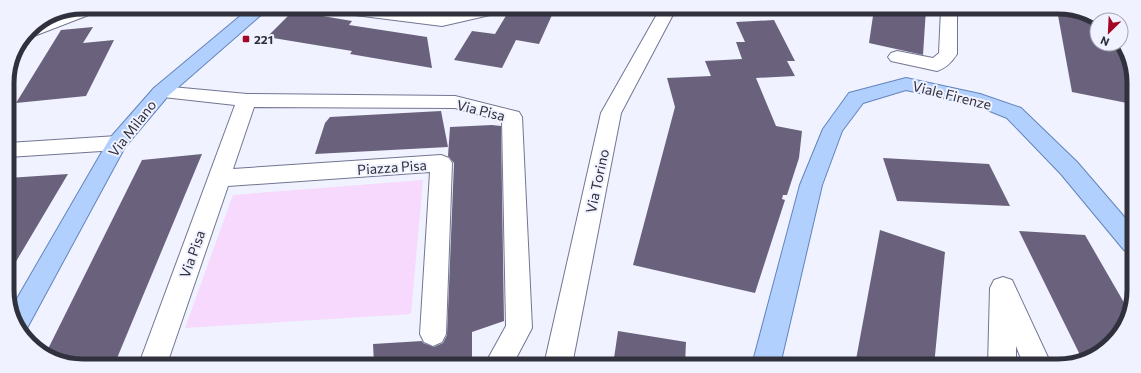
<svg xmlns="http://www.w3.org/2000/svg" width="1141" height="373" font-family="Commissioner,sans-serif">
	<rect width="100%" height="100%" fill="#f0f2ff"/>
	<!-- green -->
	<path fill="#f6d9fc" d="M423,180L411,314L185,328L233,195Z"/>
	<!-- building -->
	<path fill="#6a627d" d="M510,9L552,15L539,44L516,40L502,68L454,60L472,31L495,34Z
		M874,9H926L923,55L869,43Z
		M1057,10H1078L1097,22V44H1119L1132,91V104L1072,92Z
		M293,11L352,21L349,25L427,37L432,68L350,54L352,51L267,37Z
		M774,20L795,61H787L795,76L756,78L776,126L802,131L799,158L787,195H783L782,199L785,200L755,293L633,265L675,107L667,78L711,76L705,61L742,59L736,42H745L736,22Z
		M93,27L83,43L114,40L86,96L16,103L61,30Z
		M441,111L448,147L315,154L325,123L330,117Z
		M492,125L501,126L504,321L472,332V364H374L373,344L422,341L423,343L434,347L443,343L447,335L454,163L448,156L450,127Z
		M202,154L115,363H63L46,353L142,160Z
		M883,158L989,164L1010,206L897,201Z
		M68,174L8,275V178Z
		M880,230L945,252L934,366L855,365Z
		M1019,231L1085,235L1130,313L1104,350L1082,359Z
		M618,331L686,342L685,365H613Z"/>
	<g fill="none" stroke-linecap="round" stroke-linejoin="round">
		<defs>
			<path id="minor" d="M83,7H101L99,11L34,36L26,37C34,18 64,11 83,7Z
				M331,8H377L442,16L476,8H505L503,12L442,26L339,13L333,12Z
				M660,9H676L621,113L572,365H544L601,113Z
				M941,9H957V54C952,62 946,68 937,71L891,61L888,57L891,53L897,51L933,58L939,53Z
				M161,86L247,94L455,96L519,112L522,117L532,328L513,364H485L506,326L502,121L455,108L254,107L233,169L441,155L449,158L452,163L446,334L442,342L433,346L424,342L420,334L430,172L228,186L167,364H139L235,105L154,96L151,92L154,88Z
				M117,136L124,138L127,143L124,148L117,150L8,157V143Z
				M1003,277L1012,280L1052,366H1024L1016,346V366H988L990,288L994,280Z"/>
			<path id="major" d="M251,7H270L168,96L125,147L26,330L22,332L11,309L110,138L154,88Z
				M906,78L980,94L1021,108L1077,162L1132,226V253L1124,250L1061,174L1007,118L975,105L906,90L863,103L842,131L822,185L780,365H752L800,185L823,129L849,93Z"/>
		</defs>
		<!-- minor casing -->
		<use href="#minor" stroke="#727692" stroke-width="2"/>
		<!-- major casing -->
		<use href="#major" stroke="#6384ba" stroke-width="2"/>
		<!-- minor -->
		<use href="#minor" fill="#fff" fill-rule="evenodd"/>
		<!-- major -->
		<use href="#major" fill="#b2d0fe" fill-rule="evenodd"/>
	</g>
	<!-- markers -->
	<rect fill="#a30723" stroke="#f0f2ff" stroke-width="1.5" x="242" y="35" width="8" height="8" rx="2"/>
	<g text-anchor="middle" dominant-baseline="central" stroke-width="4" stroke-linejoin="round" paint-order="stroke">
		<!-- far-poi labels -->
		<g font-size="12" font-weight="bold" fill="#30313d" stroke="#f0f2ff" text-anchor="start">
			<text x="254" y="39">221</text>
		</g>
		<!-- street labels -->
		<g font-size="14" fill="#30313d" stroke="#f0f2ff">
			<text transform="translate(952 95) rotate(14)">Viale Firenze</text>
			<text transform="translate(481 110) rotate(14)">Via Pisa</text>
			<text transform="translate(132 128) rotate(-52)">Via Milano</text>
			<text transform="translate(392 167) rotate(-4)">Piazza Pisa</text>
			<text transform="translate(597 181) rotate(-78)">Via Torino</text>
			<text transform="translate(192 254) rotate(-70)">Via Pisa</text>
		</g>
	</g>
	<!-- crop -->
	<path d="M0 0H1141V373H0ZM83 14H1058A69 69 0 0 1 1127 83V290A69 69 0 0 1 1058 359H83A69 69 0 0 1 14 290V83A69 69 0 0 1 83 14Z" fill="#f0f2ff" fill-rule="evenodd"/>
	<path fill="none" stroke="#30313d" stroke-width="5" d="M83 14H1058A69 69 0 0 1 1127 83V290A69 69 0 0 1 1058 359H83A69 69 0 0 1 14 290V83A69 69 0 0 1 83 14Z"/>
	<!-- north arrow -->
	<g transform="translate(1109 32) rotate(204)"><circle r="19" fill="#f0f2ff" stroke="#a3a5b1"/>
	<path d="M0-3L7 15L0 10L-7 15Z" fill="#a30723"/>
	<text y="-6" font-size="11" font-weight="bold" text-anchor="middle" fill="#30313d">N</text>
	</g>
</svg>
